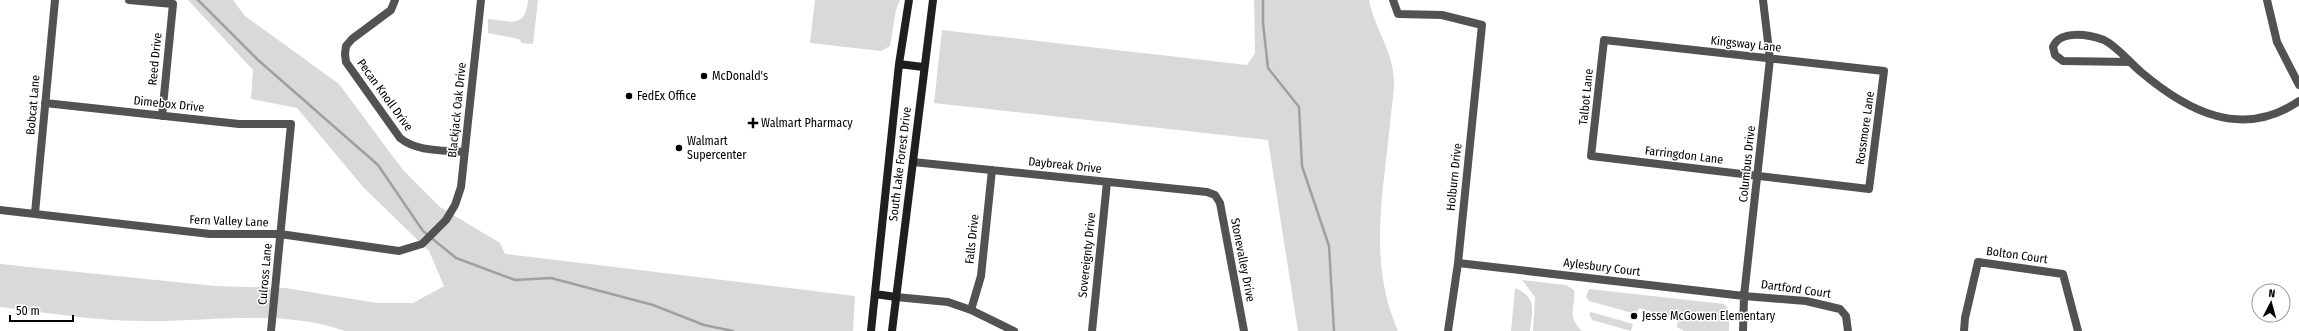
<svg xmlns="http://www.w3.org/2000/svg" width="2299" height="331" font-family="'Fira Sans Condensed',sans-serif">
	<rect width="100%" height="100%" fill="#fff"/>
	<!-- green -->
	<path fill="#d9d9d9" d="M188,0H233L245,16L339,84L403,170L440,207L500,243L505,254L855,296L853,331H345C281,308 212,322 146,321C97,321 48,313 0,307V264L215,286L285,288L377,303H413L444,286L429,251L364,188L297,108L251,99L253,70Z
		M528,0H538L533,44L522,43L519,39L488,33V19C512,21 525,29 528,0Z
		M815,0H900L896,10L890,46L881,51L810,43Z
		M1254,0H1369C1374,27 1394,53 1394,81C1394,95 1391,110 1390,124C1383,195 1368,263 1398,331H1298L1268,140L934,103L942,30L1247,65L1255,53Z
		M1522,280L1566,285L1574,290C1576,308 1566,316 1582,331H1533L1535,297Z
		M1515,288C1538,298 1532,310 1530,331H1511Z
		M1589,289L1724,304L1729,310V331H1684L1677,327L1678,320L1639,308L1636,314L1589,301L1586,297Z
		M1591,312L1633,324L1631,331L1592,320L1589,314Z"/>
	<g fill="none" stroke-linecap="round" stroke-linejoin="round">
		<!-- stream -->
		<path stroke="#a0a0a0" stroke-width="2.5" d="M198,0L258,60L378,165L423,231L456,258L515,280L551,278L653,305L704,325L733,331
			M1263,0V23L1268,68L1299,107L1302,166L1329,246L1334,331"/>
		<!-- street -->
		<path stroke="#525252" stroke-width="8" d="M129,0L173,4L162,116
			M395,0L391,10L352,39L346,46L345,54L346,62L400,138C417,152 443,150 464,152
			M1393,0L1398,14L1442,15L1482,25L1458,263L1448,331
			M2267,0L2277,42L2299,85
			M1604,40L1884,71L1869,189L1591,156Z
			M2130,62L2063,61L2055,55L2053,47C2060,29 2090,35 2104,40C2118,47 2129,62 2141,72C2187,111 2242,140 2299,101
			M45,103L239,124H291L271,331
			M913,162L1207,192L1215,195L1220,203L1244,331
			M0,210L210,234H280L399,251L422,244L446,220L455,205L461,187L481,0
			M35,213L55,0
			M1458,263L1744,296L1806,301L1840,309L1846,316L1848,331
			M896,297L948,302L971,310L1014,331
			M971,310L981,276L992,170
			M1092,331L1107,182
			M1743,331L1744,296L1770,59L1763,0
			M1964,331L1965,318L1978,262L2063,274L2078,331"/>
		<!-- secondary -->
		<path stroke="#1f1f1f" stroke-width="8" d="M899,64L923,67
			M875,294L896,297
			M871,331L899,64L909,0
			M892,331L933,0"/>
	</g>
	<!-- markers -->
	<g fill="#000" stroke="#fff" stroke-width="1.5">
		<circle cx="704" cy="76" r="4"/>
		<circle cx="629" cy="96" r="4"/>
		<path d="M751 117h4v4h4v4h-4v4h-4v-4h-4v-4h4z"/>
		<circle cx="679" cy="148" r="4"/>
		<circle cx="1634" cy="316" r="4"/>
	</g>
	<g text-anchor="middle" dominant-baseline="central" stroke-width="3" stroke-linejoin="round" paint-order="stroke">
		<!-- street labels -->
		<g font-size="12" fill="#000" stroke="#fff">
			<text transform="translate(1746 44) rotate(6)">Kingsway Lane</text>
			<text transform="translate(155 59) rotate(-84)">Reed Drive</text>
			<text transform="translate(385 95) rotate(54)">Pecan Knoll Drive</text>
			<text transform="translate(1586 97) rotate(-84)">Talbot Lane</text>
			<text transform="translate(169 104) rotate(6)">Dimebox Drive</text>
			<text transform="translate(33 105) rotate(-85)">Bobcat Lane</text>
			<text transform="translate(457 110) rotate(-84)">Blackjack Oak Drive</text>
			<text transform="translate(1865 128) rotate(-82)">Rossmore Lane</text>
			<text transform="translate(1684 155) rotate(7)">Farringdon Lane</text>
			<text transform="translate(900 164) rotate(-83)">South Lake Forest Drive</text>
			<text transform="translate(1747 164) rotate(-84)">Columbus Drive</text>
			<text transform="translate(1065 165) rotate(6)">Daybreak Drive</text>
			<text transform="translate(1454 177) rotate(-84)">Holburn Drive</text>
			<text transform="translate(229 221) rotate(2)">Fern Valley Lane</text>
			<text transform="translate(972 239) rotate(-84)">Falls Drive</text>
			<text transform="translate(1087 255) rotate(-84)">Sovereignty Drive</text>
			<text transform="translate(2017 255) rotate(8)">Bolton Court</text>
			<text transform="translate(1243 260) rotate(79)">Stonevalley Drive</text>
			<text transform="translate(1602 267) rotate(7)">Aylesbury Court</text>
			<text transform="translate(265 274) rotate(-85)">Culross Lane</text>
			<text transform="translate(1796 289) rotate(8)">Dartford Court</text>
		</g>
		<!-- poi labels -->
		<g font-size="12" fill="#000" stroke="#fff" text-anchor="start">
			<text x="712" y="76">McDonald's</text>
			<text x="637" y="96">FedEx Office</text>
			<text x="761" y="123">Walmart Pharmacy</text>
			<text x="687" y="141">Walmart<tspan x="687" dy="14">Supercenter</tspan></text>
			<text x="1642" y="316">Jesse McGowen Elementary</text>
		</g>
	</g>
	<!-- north arrow -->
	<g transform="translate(2271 303) rotate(6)"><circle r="19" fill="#ffffff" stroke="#999999"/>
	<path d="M0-3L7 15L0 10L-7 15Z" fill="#000000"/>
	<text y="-6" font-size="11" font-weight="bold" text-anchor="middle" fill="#000000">N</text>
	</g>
	<!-- scale -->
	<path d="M10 315v6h63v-6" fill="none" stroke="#000000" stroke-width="2"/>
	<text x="16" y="315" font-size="12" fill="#000000" stroke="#ffffff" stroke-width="3" paint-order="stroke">50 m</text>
</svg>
